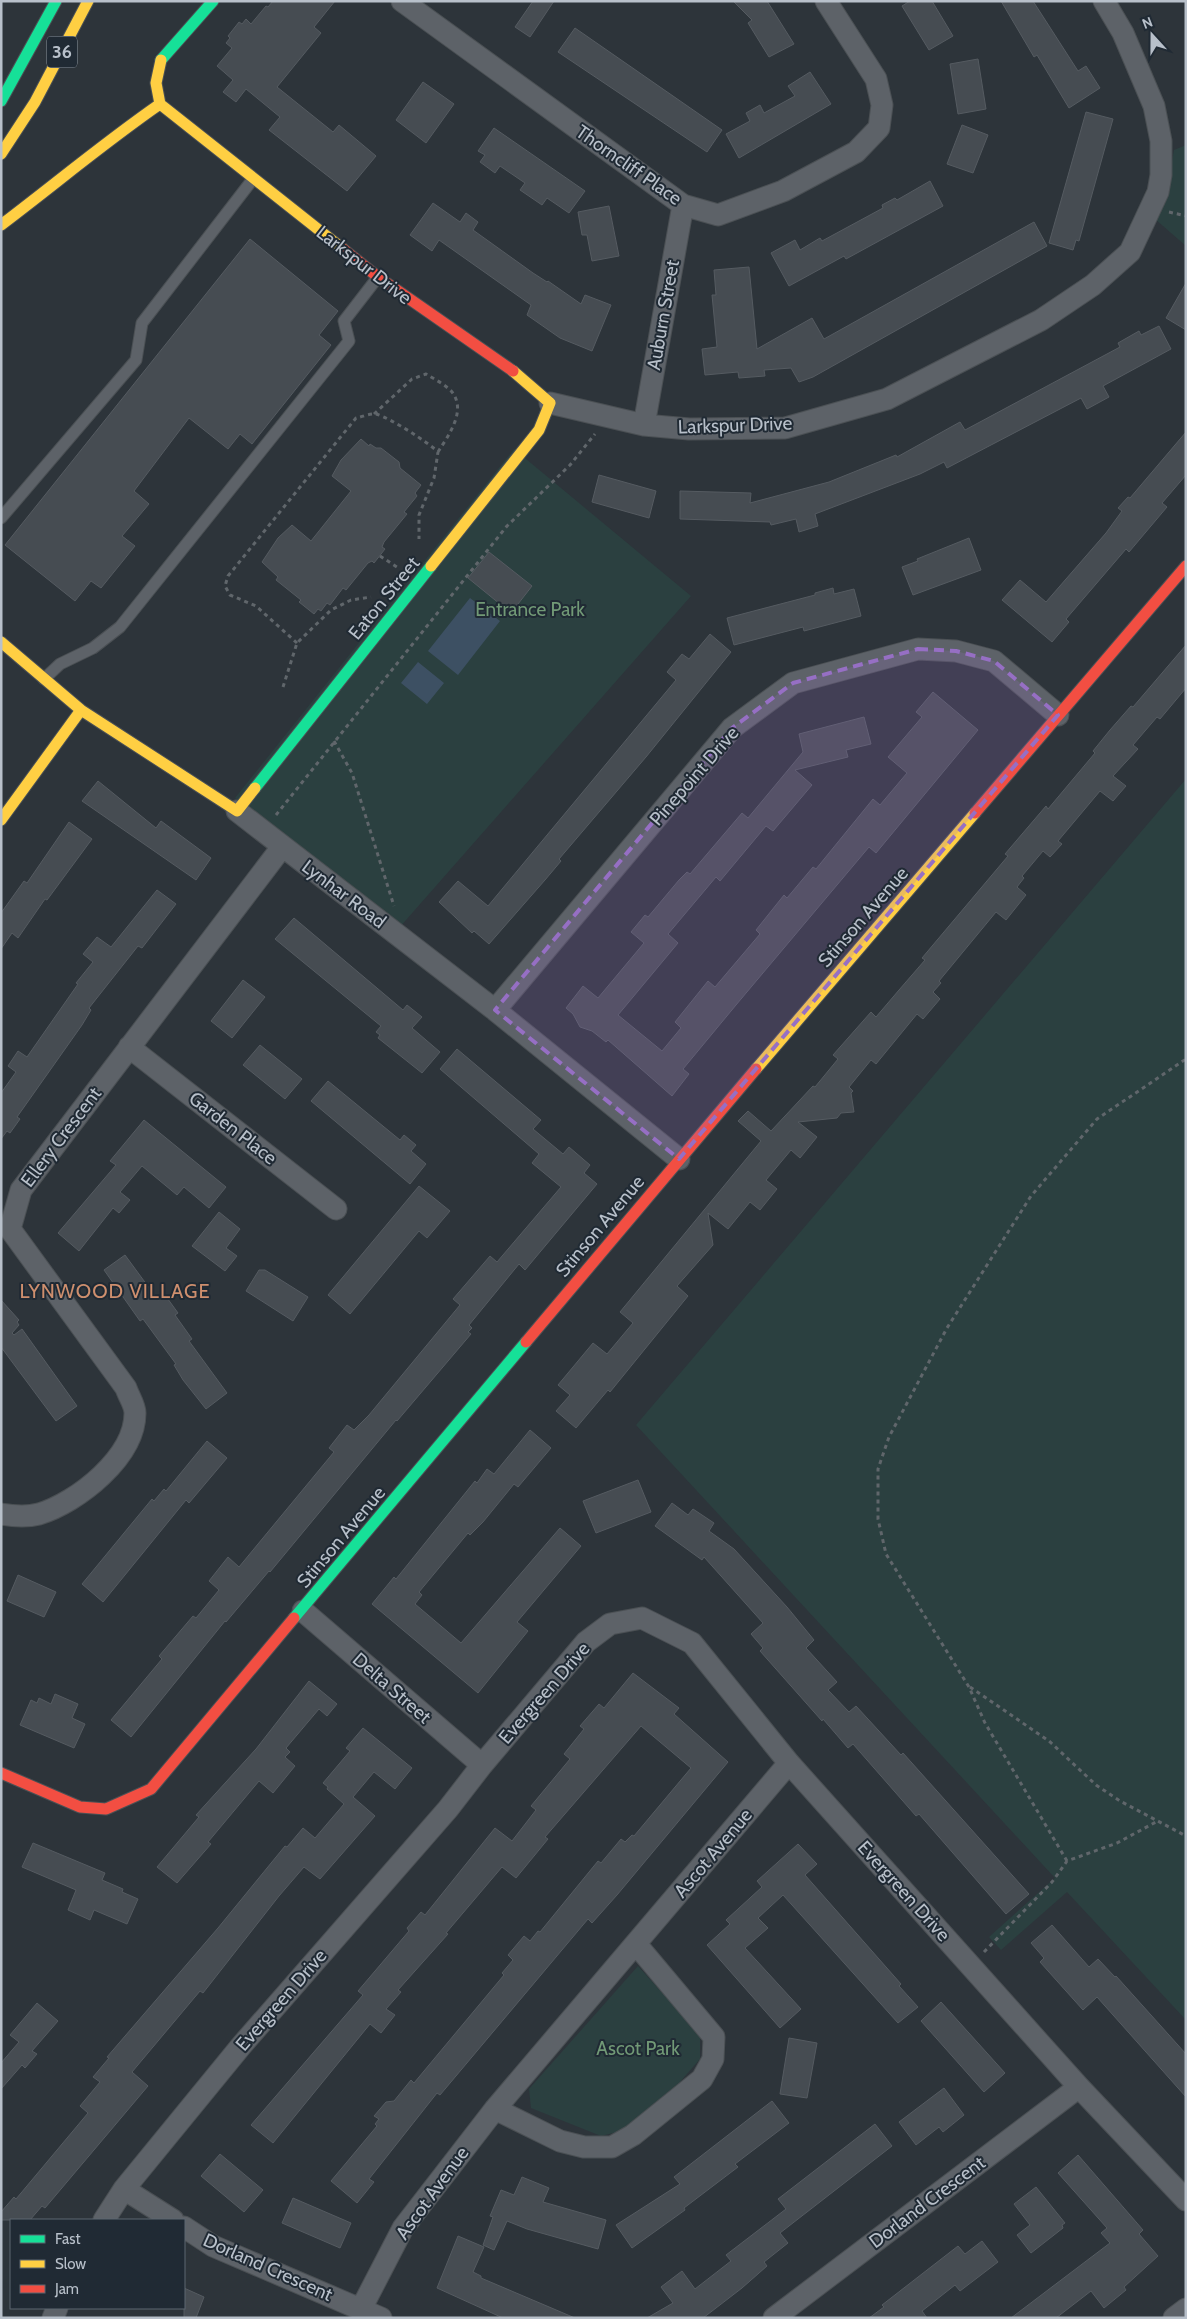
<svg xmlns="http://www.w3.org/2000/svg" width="1187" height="2319" font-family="Cabin,sans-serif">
	<rect width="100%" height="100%" fill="#2d343a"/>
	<!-- green -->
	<path fill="#2b4040" d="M1186,145V246L1155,219L1168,182L1174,150Z
		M514,449L691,596L399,928L235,798Z
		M1186,779V2020L1067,1892L1001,1950L989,1937L1055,1878L636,1425Z
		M638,1966L700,2035V2059L679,2083L621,2131L601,2136L531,2108L529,2089Z"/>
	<!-- water -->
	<path fill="#3d5063" d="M470,598L500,621L458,675L428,651Z
		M418,662L444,683L427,704L401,683Z"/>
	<!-- building -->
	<path fill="#464c52" stroke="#555b61" d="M273,1H335L314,27L321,33L277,87L333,132L339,125L376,156L347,191L269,130L280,117L246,89L236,102L223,92L233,80L217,66L232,48L226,43L230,38L228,36L239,22L242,24L246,19L251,24L266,6L268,7Z
		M533,1H554L530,37L515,27Z
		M733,1H767L794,44L769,57L748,23L752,20Z
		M910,1H932L953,36L929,50L902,6Z
		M1001,1H1033L1078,71L1086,66L1100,88L1069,108L1037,55L1034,57Z
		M575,28L722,130L707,152L558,52Z
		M978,59L986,109L958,114L950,64Z
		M810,72L831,104L739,158L726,134L750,121L746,113L760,105L764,113L795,96L788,86Z
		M423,82L454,104L426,143L396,120Z
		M1086,112L1113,119L1079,241L1076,240L1073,250L1049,243Z
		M962,125L988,135L973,173L947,164Z
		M494,128L585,191L569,213L547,198L542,205L520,190L525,183L500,166L495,173L480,162L485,155L478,151Z
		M930,181L943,206L846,259L844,256L789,286L771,253L795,240L800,250L820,238L822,241L883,208L882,205L895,198L897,200Z
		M433,203L460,222L466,213L478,222L473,230L533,273L547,282L548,281L581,304L585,295L611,305L592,351L560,338L527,315L531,305L439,240L432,251L410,235Z
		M609,206L619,256L592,261L587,235H582L578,212Z
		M1034,222L1047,246L813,377L799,382L791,368L764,370L765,376L739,378L738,372L705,375L702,349L717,347L712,295H716L714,270L749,267L757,349L812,318L824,339Z
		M250,239L338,311L319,335L331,345L252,444L240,434L228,449L189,418L134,491L149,504L122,536L135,546L101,588L91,581L75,601L5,545Z
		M1186,283V330L1166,318Z
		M1159,326L1171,349L1103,386L1109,397L1087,409L1081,398L947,468L944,462L920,474L815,514L818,526L799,532L796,519L771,525L770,522L680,519V491L751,493L750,503L829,482L896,455L897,457L960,422L965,430L1120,347L1118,343L1139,331L1141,335Z
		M1186,432V475L1162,503L1167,507L1129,552L1126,549L1066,619L1069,622L1052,642L1002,600L1020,580L1046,602L1106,533L1122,511L1118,508L1128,497L1130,498Z
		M361,439L369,446L370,444L376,448H381L399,462L400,468L421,485L415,493L417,496L404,512L407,514L384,542L382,547L385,549L374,563L372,561L368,563L346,590L343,588L330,605L327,603L321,611L318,609L314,614L299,602L301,600L276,580L278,577L262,562L278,538L292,525L311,541L351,491L332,476L341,460Z
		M599,475L656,491L649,518L592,502Z
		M969,538L981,570L913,595L902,567L918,561L917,559Z
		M489,552L532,586L511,613L468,578Z
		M833,588L834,594L854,589L861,616L804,631L803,627L734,645L727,618L815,595V593Z
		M710,634L731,652L646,757L559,859L561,861L545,880L489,944L474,931L472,933L439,902L458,881L488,906L676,680L667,672L682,654L689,659Z
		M1186,645V688L1160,719L1157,717L1133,745L1138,749L1113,776L1126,786L1113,801L1100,791L1058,841L1062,844L1050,857L1043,851L1022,876L1024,878L1017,887L1026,895L1006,920L996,912L939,981L941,983L933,992L940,999L923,1019L917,1014L876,1064L871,1060L849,1087L853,1091L851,1093L854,1112L841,1113L837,1118L798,1122L817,1137L800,1158L791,1150L766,1180L777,1189L760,1210L750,1202L728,1229L708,1213L713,1245L677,1286L688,1296L610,1392L608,1390L576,1428L556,1411L570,1395L558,1385L593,1343L607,1354L633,1323L620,1312L761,1141L738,1121L748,1111L771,1131L813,1086L815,1087L838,1059L833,1055L871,1012L876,1017L899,990L925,960L922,958L1008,856L1005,854L1046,806L1048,809L1095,753L1093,751L1110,730L1131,706L1133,707Z
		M933,692L978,730L876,853L869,847L736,1005L683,1069L689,1074L672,1096L608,1040L606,1042L592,1031L580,1027L573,1014L566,1008L583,986L598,998L644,943L631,932L645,915L648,917L679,880L687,872L690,874L742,813L748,818L803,752L799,734L864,717L871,744L846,750L848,757L795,770L812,785L773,831L766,826L720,881L716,877L668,934L678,943L618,1015L662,1051L681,1028L675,1022L708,981L715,987L760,934L756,930L784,895L787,898L813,867L816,869L873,799L880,805L907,773L888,757L922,717L916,712Z
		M98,781L156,828L161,821L211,858L196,880L82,801Z
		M69,822L92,839L47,900L45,899L18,938L12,933L1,949V913L24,881L27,883Z
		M157,890L176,904L142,948L138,946L89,1008L91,1010L82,1025L17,1117L20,1119L10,1133L7,1131L1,1139V1093L16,1072L8,1066L18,1051L27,1057L78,984L76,983L93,962L83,954L97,937L111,947Z
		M294,918L403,1010L407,1005L422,1017L412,1028L440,1052L422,1073L378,1038L380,1035L376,1032L381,1026L275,939Z
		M243,980L265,997L232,1038L211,1021Z
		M260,1045L302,1079L285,1099L243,1065Z
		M457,1049L541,1120L533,1129L563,1154L569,1147L590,1165L584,1173L597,1184L525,1270L519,1264L469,1325L472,1328L468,1332L471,1334L397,1421L396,1420L270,1572L269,1571L226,1622L225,1621L131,1737L111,1720L162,1659L159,1656L193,1616L196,1618L219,1590L209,1581L228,1557L239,1567L334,1452L329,1448L347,1425L354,1430L369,1415L460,1305L453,1299L490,1256L497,1262L561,1187L532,1163L539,1154L440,1069Z
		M328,1081L400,1140L404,1135L416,1145L411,1151L426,1164L410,1184L311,1101Z
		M144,1120L226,1187L209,1208L184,1187L177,1195L142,1166L120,1192L130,1200L119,1213L113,1208L79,1251L58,1233L116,1165L110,1161Z
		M419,1186L450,1211L427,1238L419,1231L350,1314L328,1295Z
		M219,1212L240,1229L226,1248L237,1256L225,1271L192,1246Z
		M125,1255L158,1300L165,1295L178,1313L175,1315L192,1339L189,1341L227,1393L206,1409L183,1380L174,1365L176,1364L143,1319L140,1321L104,1270Z
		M259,1270H265L308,1297L293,1321L246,1291Z
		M1,1300L19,1320L17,1322L19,1325L12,1333L14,1335L22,1329L77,1406L56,1421L1,1347Z
		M530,1430L551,1448L518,1487L514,1484L483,1522L470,1535L468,1533L419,1592L422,1595L415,1604L461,1643L560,1528L581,1546L517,1622L528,1631L478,1693L372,1604L394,1577L396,1579L475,1481L477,1483L487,1469L494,1474Z
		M207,1441L227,1458L189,1503L186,1500L103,1602L82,1584L152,1499L154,1501L164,1489L166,1491Z
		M638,1480L651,1512L596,1533L583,1501Z
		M672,1503L688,1515L693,1509L714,1523L709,1531L734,1549L787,1607L814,1640L806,1648L837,1682L828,1690L849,1712L856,1706L901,1755L903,1753L1029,1894L1006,1914L919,1814L916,1816L853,1744L848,1748L823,1719L822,1721L760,1651L763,1648L751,1634L763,1623L704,1557L702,1560L655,1526Z
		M18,1575L56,1592L44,1617L7,1601Z
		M633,1673L679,1708L674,1714L728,1762L617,1895L592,1923L588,1919L440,2095L437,2093L369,2179L374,2182L357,2203L331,2181L377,2126L375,2124L379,2119L374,2116L386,2102L394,2101L411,2080L414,2083L504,1975L502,1973L513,1960L508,1955L524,1936L530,1941L538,1931L540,1932L598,1861L601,1863L621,1839L625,1842L632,1835L634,1836L691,1768L641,1726L545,1837L548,1839L516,1878L502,1867L446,1933L448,1934L398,1990L401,1992L386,2009L395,2015L381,2033L370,2024L273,2143L251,2125L363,1995L358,1991L409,1931L407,1928L421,1912L425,1915L495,1828L512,1841L536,1810L531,1806L570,1759L564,1754L584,1729L580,1726L599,1704L604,1708Z
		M309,1681L337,1704L327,1716L319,1709L286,1748L290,1752L285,1757L295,1766L273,1793L259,1781L208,1842L211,1844L177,1883L157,1867L199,1817L196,1815L256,1749Z
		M55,1694L78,1704L72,1718L85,1724L74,1748L20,1725L31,1700L37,1703L39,1698L51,1704Z
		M363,1728L412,1768L395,1789L374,1772L353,1797L375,1816L320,1879L304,1867L279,1896L203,1993L200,1991L132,2072L148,2086L45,2208L42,2206L30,2220H1V2212L14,2197L16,2199L88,2113L80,2106L100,2082L93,2077L109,2058L107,2057L218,1928L285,1846L287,1847L303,1828L315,1838L344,1804L327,1789L328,1787L323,1783L350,1751L346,1748Z
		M33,1843L105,1873L102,1880L123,1889L122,1892L138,1899L127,1924L94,1910L90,1920L68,1910L76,1890L22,1867Z
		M798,1844L817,1864L805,1875L901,1984L899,1986L918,2007L898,2023L783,1895L758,1918L768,1928L745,1948L801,2009L780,2028L707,1945L730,1924L726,1920L762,1887L757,1881Z
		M1052,1925L1089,1967L1098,1959L1115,1977L1116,1976L1186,2054V2097L1097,1997L1083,2010L1040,1962L1044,1958L1031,1943Z
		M941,2002L1005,2073L984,2092L921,2021Z
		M37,2003L58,2021L32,2051L37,2054L25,2068L22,2065L1,2089V2063L19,2042L10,2035Z
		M789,2038L817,2043L807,2098L780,2094Z
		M944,2088L964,2115L943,2132L939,2127L916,2145L899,2122Z
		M772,2101L789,2123L735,2164L738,2167L684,2208L685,2210L632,2248L616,2225L680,2184L674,2177Z
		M875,2124L892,2146L780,2233L788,2243L764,2262L767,2266L742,2288L703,2318H647L673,2303L661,2287L682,2271L695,2289L731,2261L726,2255L786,2209L778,2199Z
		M220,2154L263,2190L244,2212L201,2176Z
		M1078,2155L1143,2230L1139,2234L1158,2256L1124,2287L1126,2290L1104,2308L1091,2291L1056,2318H1011L1110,2243L1101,2233L1107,2228L1058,2173Z
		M522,2177L549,2188L543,2202L606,2220L598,2249L527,2229L507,2221L494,2250L483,2245L493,2217L490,2216L501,2190L514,2195Z
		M1036,2187L1065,2223L1062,2225L1063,2228L1031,2253L1017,2235L1030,2225L1014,2204Z
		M293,2198L351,2223L340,2248L282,2223Z
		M458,2236L484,2247L473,2272L481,2276V2278L575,2318H503L437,2288Z
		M982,2241L998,2262L960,2291L955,2285L922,2311L927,2318H869L884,2307L882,2305L958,2246L965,2254Z
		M184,2288L204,2297L196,2318H184Z"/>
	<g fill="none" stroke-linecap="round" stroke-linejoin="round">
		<defs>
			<path id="lane" d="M1,518L136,360L142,323L253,179
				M44,679L60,664L93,648L120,627L349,341L344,321L378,277"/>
			<path id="street" d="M402,1L683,205L718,215L783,191L856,152L879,128L882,105L876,79L826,1
				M550,403L644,425L689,429L785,428L887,399L1041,320L1093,285L1130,252L1158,192L1161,175V141L1154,106L1123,33L1104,1
				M644,425L683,205
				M237,811L495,1010L679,1159
				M495,1010L732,728L793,683L918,649L956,651L994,661L1058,715
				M129,1047L336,1209
				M1,1514C13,1516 27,1517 39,1514C78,1502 135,1457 135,1413C135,1405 128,1395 126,1388L10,1229L21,1190L282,847
				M303,1611L482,1765
				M495,2109L560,2141L584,2147H612L633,2135L702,2079L713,2059L714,2037L636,1944
				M124,2189L173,2220
				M104,2220L124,2189L241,2046L448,1809L482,1765L586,1642L610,1624L642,1618L692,1643L789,1763L1079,2087L1186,2200
				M184,2227L213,2246L381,2318
				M361,2309L403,2228L495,2109L789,1763
				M53,2318L57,2308
				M774,2318L1079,2087
				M1174,2318L1186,2309"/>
			<path id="fast" d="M161,60L213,1
				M1,101L56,1
				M255,788L431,566
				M294,1618L526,1342"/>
			<path id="slow" d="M161,60L156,83L160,104L343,249
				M1,154L35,102L88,1
				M1,225C54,185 105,142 160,104
				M431,566L539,430L550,403L513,371
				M1,642L81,710L237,811L255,788
				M1,820L81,710
				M756,1069L975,813"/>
			<path id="jam" d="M343,249L378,277L513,371
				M975,813L1186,566
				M526,1342L756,1069
				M1,1773L80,1807L106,1809L151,1789L294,1618"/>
		</defs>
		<!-- lane casing -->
		<use href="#lane" stroke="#4b5054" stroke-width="13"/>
		<!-- street casing -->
		<use href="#street" stroke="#4b5054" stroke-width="23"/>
		<!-- fast casing -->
		<use href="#fast" stroke="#4b5054" stroke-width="13"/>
		<!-- slow casing -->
		<use href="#slow" stroke="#4b5054" stroke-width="13"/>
		<!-- jam casing -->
		<use href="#jam" stroke="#4b5054" stroke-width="13"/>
		<!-- path -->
		<path stroke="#60666b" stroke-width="3" stroke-dasharray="4 4" stroke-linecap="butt" d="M1169,212L1186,216
			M374,414L412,379L426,374C434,379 446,385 452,392C467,411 448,436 438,452
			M380,556L400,569
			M297,643L256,606L230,595L225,586L228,576L356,418C362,417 370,413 376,414C390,418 428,442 438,452L434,478L419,515V539
			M283,687L297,643L331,610L351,600L371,597
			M334,741L352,773L394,906
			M276,815L507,526L570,465L595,434
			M970,1687L1049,1741L1096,1785L1120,1801L1186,1836
			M1067,1861L985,1723L969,1687L886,1554L878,1519V1469L889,1437L947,1328L1031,1196L1097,1119L1186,1059
			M984,1952L1052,1882L1067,1861L1117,1843L1156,1822"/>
		<!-- lane -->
		<use href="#lane" stroke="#5d6268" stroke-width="11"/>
		<!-- street -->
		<use href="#street" stroke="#5d6268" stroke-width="21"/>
		<!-- fast -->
		<use href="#fast" stroke="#16e098" stroke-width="11"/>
		<!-- slow -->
		<use href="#slow" stroke="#ffcf43" stroke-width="11"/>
		<!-- jam -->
		<use href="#jam" stroke="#f24e42" stroke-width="11"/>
	</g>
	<!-- marked area -->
	<path fill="#966fc4" fill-opacity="0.2" stroke="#966fc4" stroke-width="4" stroke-dasharray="10 6" stroke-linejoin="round" d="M918,649L956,651L994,661L1058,715L679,1159L495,1010L732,728L793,683Z"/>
	<g text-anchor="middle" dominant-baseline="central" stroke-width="4" stroke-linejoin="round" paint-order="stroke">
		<!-- shield labels -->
		<rect fill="#202a34" stroke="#8a939d" stroke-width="1" x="47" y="36.5" width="30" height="31" rx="4"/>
		<g font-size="18" font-weight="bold" fill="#b8c0ca">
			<text x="62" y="52">36</text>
		</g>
		<!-- street labels -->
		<g font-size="19" fill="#b8c0ca" stroke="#202a34">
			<text transform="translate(629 165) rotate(35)">Thorncliff Place</text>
			<text transform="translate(364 265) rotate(38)">Larkspur Drive</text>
			<text transform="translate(663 315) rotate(-80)">Auburn Street</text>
			<text transform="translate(735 425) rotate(-2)">Larkspur Drive</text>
			<text transform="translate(384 598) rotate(-51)">Eaton Street</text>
			<text transform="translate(694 776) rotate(-49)">Pinepoint Drive</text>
			<text transform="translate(344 894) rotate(37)">Lynhar Road</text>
			<text transform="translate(863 917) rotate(-49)">Stinson Avenue</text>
			<text transform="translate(233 1128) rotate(38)">Garden Place</text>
			<text transform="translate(61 1137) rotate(-53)">Ellery Crescent</text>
			<text transform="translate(600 1226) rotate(-50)">Stinson Avenue</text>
			<text transform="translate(341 1537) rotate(-50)">Stinson Avenue</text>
			<text transform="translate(392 1688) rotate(41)">Delta Street</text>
			<text transform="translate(544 1693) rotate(-49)">Evergreen Drive</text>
			<text transform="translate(713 1853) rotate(-50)">Ascot Avenue</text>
			<text transform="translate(904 1891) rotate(48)">Evergreen Drive</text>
			<text transform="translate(281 2000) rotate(-49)">Evergreen Drive</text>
			<text transform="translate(432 2193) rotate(-54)">Ascot Avenue</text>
			<text transform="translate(927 2202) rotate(-37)">Dorland Crescent</text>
			<text transform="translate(268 2267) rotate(24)">Dorland Crescent</text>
		</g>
		<!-- park labels -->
		<g font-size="19" fill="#719976" stroke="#202a34">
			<text x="530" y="609">Entrance Park</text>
			<text x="638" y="2048">Ascot Park</text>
		</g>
		<!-- neighbourhood labels -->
		<g font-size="20" letter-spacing="1" fill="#ce8f6e" stroke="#202a34">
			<text x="115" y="1291">LYNWOOD VILLAGE</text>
		</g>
	</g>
	<!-- border -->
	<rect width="1187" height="2319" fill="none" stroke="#b8c0ca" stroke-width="5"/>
	<!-- legend -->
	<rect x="10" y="2219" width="175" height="90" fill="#202a34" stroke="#5d6670"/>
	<rect x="20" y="2235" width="25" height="8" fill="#16e098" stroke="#5d6670"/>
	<text x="55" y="2244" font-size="15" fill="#b8c0ca">Fast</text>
	<rect x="20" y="2260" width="25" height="8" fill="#ffcf43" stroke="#5d6670"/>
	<text x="55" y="2269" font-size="15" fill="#b8c0ca">Slow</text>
	<rect x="20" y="2285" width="25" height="8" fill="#f24e42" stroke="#5d6670"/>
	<text x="55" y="2294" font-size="15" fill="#b8c0ca">Jam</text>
	<!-- north arrow -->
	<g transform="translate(1152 35) rotate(339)" stroke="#202a34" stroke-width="4" paint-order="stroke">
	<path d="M0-4L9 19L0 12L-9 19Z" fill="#b8c0ca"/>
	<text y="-8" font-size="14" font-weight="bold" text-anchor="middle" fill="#b8c0ca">N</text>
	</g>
</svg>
